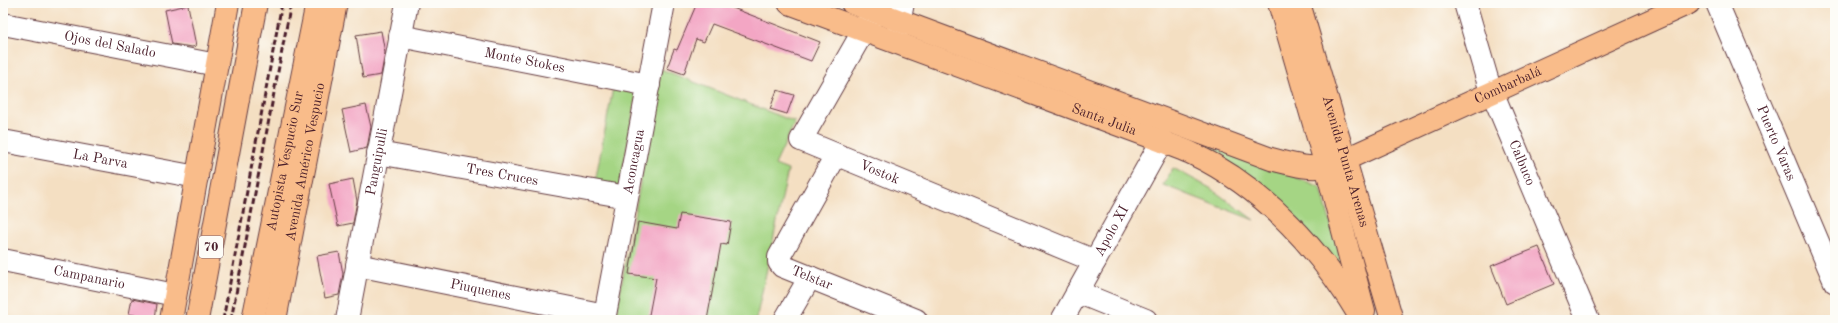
<svg xmlns="http://www.w3.org/2000/svg" width="1838" height="323" font-family="'Old Standard TT',serif">
	<rect width="100%" height="100%" fill="#fdfcf7"/>
	<filter id="ink" filterUnits="userSpaceOnUse"><feTurbulence type="fractalNoise" baseFrequency=".025" numOctaves="2"/><feDisplacementMap in="SourceGraphic" scale="8" xChannelSelector="R" yChannelSelector="G"/><feConvolveMatrix kernelMatrix="1 2 1 2 8 2 1 2 1" color-interpolation-filters="sRGB"/></filter>
	<filter id="wash" filterUnits="userSpaceOnUse"><feTurbulence type="fractalNoise" baseFrequency=".012" numOctaves="4" result="noise"/><feDisplacementMap in="SourceGraphic" scale="16" xChannelSelector="R" yChannelSelector="G"/><feGaussianBlur stdDeviation="0.9" result="paint"/><feColorMatrix in="noise" values="0 0 0 0 0 0 0 0 0 0 0 0 0 0 0 0 0 1.4 0 .05"/><feComposite in="paint" operator="in"/></filter>
	<g filter="url(#wash)">
		<rect width="100%" height="100%" fill="#f4dfc2"/>
		<!-- green -->
		<path fill="#a5d584" stroke="#787a58" d="M661,69L795,122L775,165L788,170L756,320H615Z
			M613,88L637,93L620,186L595,182Z
			M1182,137L1194,139L1316,185L1321,188L1344,272Z
			M1173,168L1210,188L1254,220L1163,185Z"/>
		<g id="blocks">
			<!-- building -->
			<path fill="#f3a6c4" d="M697,3H720L820,42L811,61L712,24L704,42L696,39L684,74L667,68L674,49L677,50Z
				M188,5L196,46L192,47L172,44L165,10Z
				M381,31L385,53L381,75L363,78L356,35Z
				M777,90L794,95L787,114L770,109Z
				M366,105L371,127L367,148L351,152L342,110Z
				M353,179L357,201L353,223L338,226L329,184Z
				M680,214L731,222L727,245L721,244L707,320H648L656,278L629,274L638,222L677,229Z
				M1539,247L1554,284L1506,304L1491,266Z
				M339,252L343,274L339,295L325,298L317,256Z
				M132,299L157,304L155,319L129,314Z"/>
		</g>
	</g>
	<g filter="url(#ink)">
		<use href="#blocks" fill-opacity="0" stroke="#643c42" stroke-width="1"/>
		<g fill="none" stroke-linecap="round" stroke-linejoin="round">
			<defs>
				<g id="minor">
					<path id="s1" d="M1465,3L1488,82L1588,320"/>
					<path id="s2" d="M1717,3L1835,282"/>
					<path id="s3" d="M873,14L801,140L1095,261"/>
					<path id="s4" d="M3,24L217,65"/>
					<path id="s5" d="M400,36L649,85"/>
					<path d="M896,39L903,3"/>
					<path id="s6" d="M3,141L197,177"/>
					<path id="s7" d="M378,153L627,197"/>
					<path id="s8" d="M836,155L779,257V262L782,266L916,320"/>
					<path id="s9" d="M3,260L175,295"/>
					<path id="s10" d="M357,265L605,315"/>
					<path d="M1077,292L1146,320"/>
					<path id="s11" d="M347,320L407,3"/>
					<path id="s12" d="M604,320L664,3"/>
					<path d="M785,320L810,277"/>
					<path id="s13" d="M1062,320L1162,141"/>
				</g>
				<g id="major">
					<path id="s14" d="M789,3L1162,141C1172,146 1183,149 1193,154C1266,189 1322,252 1362,320"/>
					<path id="s15" d="M852,3L1271,159C1288,163 1308,170 1326,166C1332,165 1338,162 1344,160L1689,3"/>
					<path d="M1279,3L1326,166L1364,311"/>
					<path id="s16" d="M1299,3L1392,320"/>
					<path d="M171,320L228,3"/>
					<path id="s17" d="M275,320L336,3"/>
				</g>
				<g id="highway">
					<path d="M197,320L256,3"/>
					<path id="s18" d="M253,320L317,3"/>
				</g>
			</defs>
			<!-- minor casing -->
			<use href="#minor" stroke="#643c42" stroke-width="24"/>
			<!-- major casing -->
			<use href="#major" stroke="#643c42" stroke-width="24"/>
			<!-- highway casing -->
			<use href="#highway" stroke="#643c42" stroke-width="24"/>
			<!-- minor -->
			<use href="#minor" stroke="#fff" stroke-width="22"/>
			<!-- major -->
			<use href="#major" stroke="#f9bc8a" stroke-width="22"/>
			<!-- highway -->
			<use href="#highway" stroke="#f9bc8a" stroke-width="22"/>
			<!-- rail -->
			<path stroke="#4a1f2b" stroke-width="3" stroke-dasharray="6 3" stroke-linecap="butt" d="M223,320L282,3
				M231,320L291,3"/>
		</g>
	</g>
	<g text-anchor="middle" dominant-baseline="central" stroke-width="3.5" stroke-linejoin="round" paint-order="stroke">
		<!-- shield labels -->
		<rect fill="#fdfcf7" stroke="#806168" stroke-width="1" x="199" y="236" width="24" height="22" rx="3"/>
		<g font-size="13" font-weight="bold" fill="#4a1f2b">
			<text x="211" y="247">70</text>
		</g>
		<!-- street labels -->
		<g font-size="14" fill="#4a1f2b" stroke="#fdfcf7">
			<text stroke="none"><textPath href="#s4" startOffset="109">Ojos del Salado</textPath></text>
			<text stroke="none"><textPath href="#s5" startOffset="127">Monte Stokes</textPath></text>
			<text stroke="none"><textPath href="#s15" startOffset="702">Combarbalá</textPath></text>
			<text stroke="none"><textPath href="#s14" startOffset="336">Santa Julia</textPath></text>
			<text stroke="none"><textPath href="#s2" startOffset="152">Puerto Varas</textPath></text>
			<text stroke="none"><textPath href="#s6" startOffset="99">La Parva</textPath></text>
			<text stroke="none"><textPath href="#s11" startOffset="161">Panguipulli</textPath></text>
			<text stroke="none"><textPath href="#s18" startOffset="162">Autopista Vespucio Sur</textPath></text>
			<text stroke="none"><textPath href="#s17" startOffset="161">Avenida Américo Vespucio</textPath></text>
			<text stroke="none"><textPath href="#s12" startOffset="161">Aconcagua</textPath></text>
			<text stroke="none"><textPath href="#s16" startOffset="165">Avenida Punta Arenas</textPath></text>
			<text stroke="none"><textPath href="#s1" startOffset="170">Calbuco</textPath></text>
			<text stroke="none"><textPath href="#s3" startOffset="230">Vostok</textPath></text>
			<text stroke="none"><textPath href="#s7" startOffset="126">Tres Cruces</textPath></text>
			<text stroke="none"><textPath href="#s13" startOffset="102">Apolo XI</textPath></text>
			<text stroke="none"><textPath href="#s9" startOffset="88">Campanario</textPath></text>
			<text stroke="none"><textPath href="#s8" startOffset="159">Telstar</textPath></text>
			<text stroke="none"><textPath href="#s10" startOffset="126">Piuquenes</textPath></text>
		</g>
	</g>
	<!-- margin -->
	<rect width="1838" height="323" fill="none" stroke="#fdfcf7" stroke-width="16"/>
</svg>
